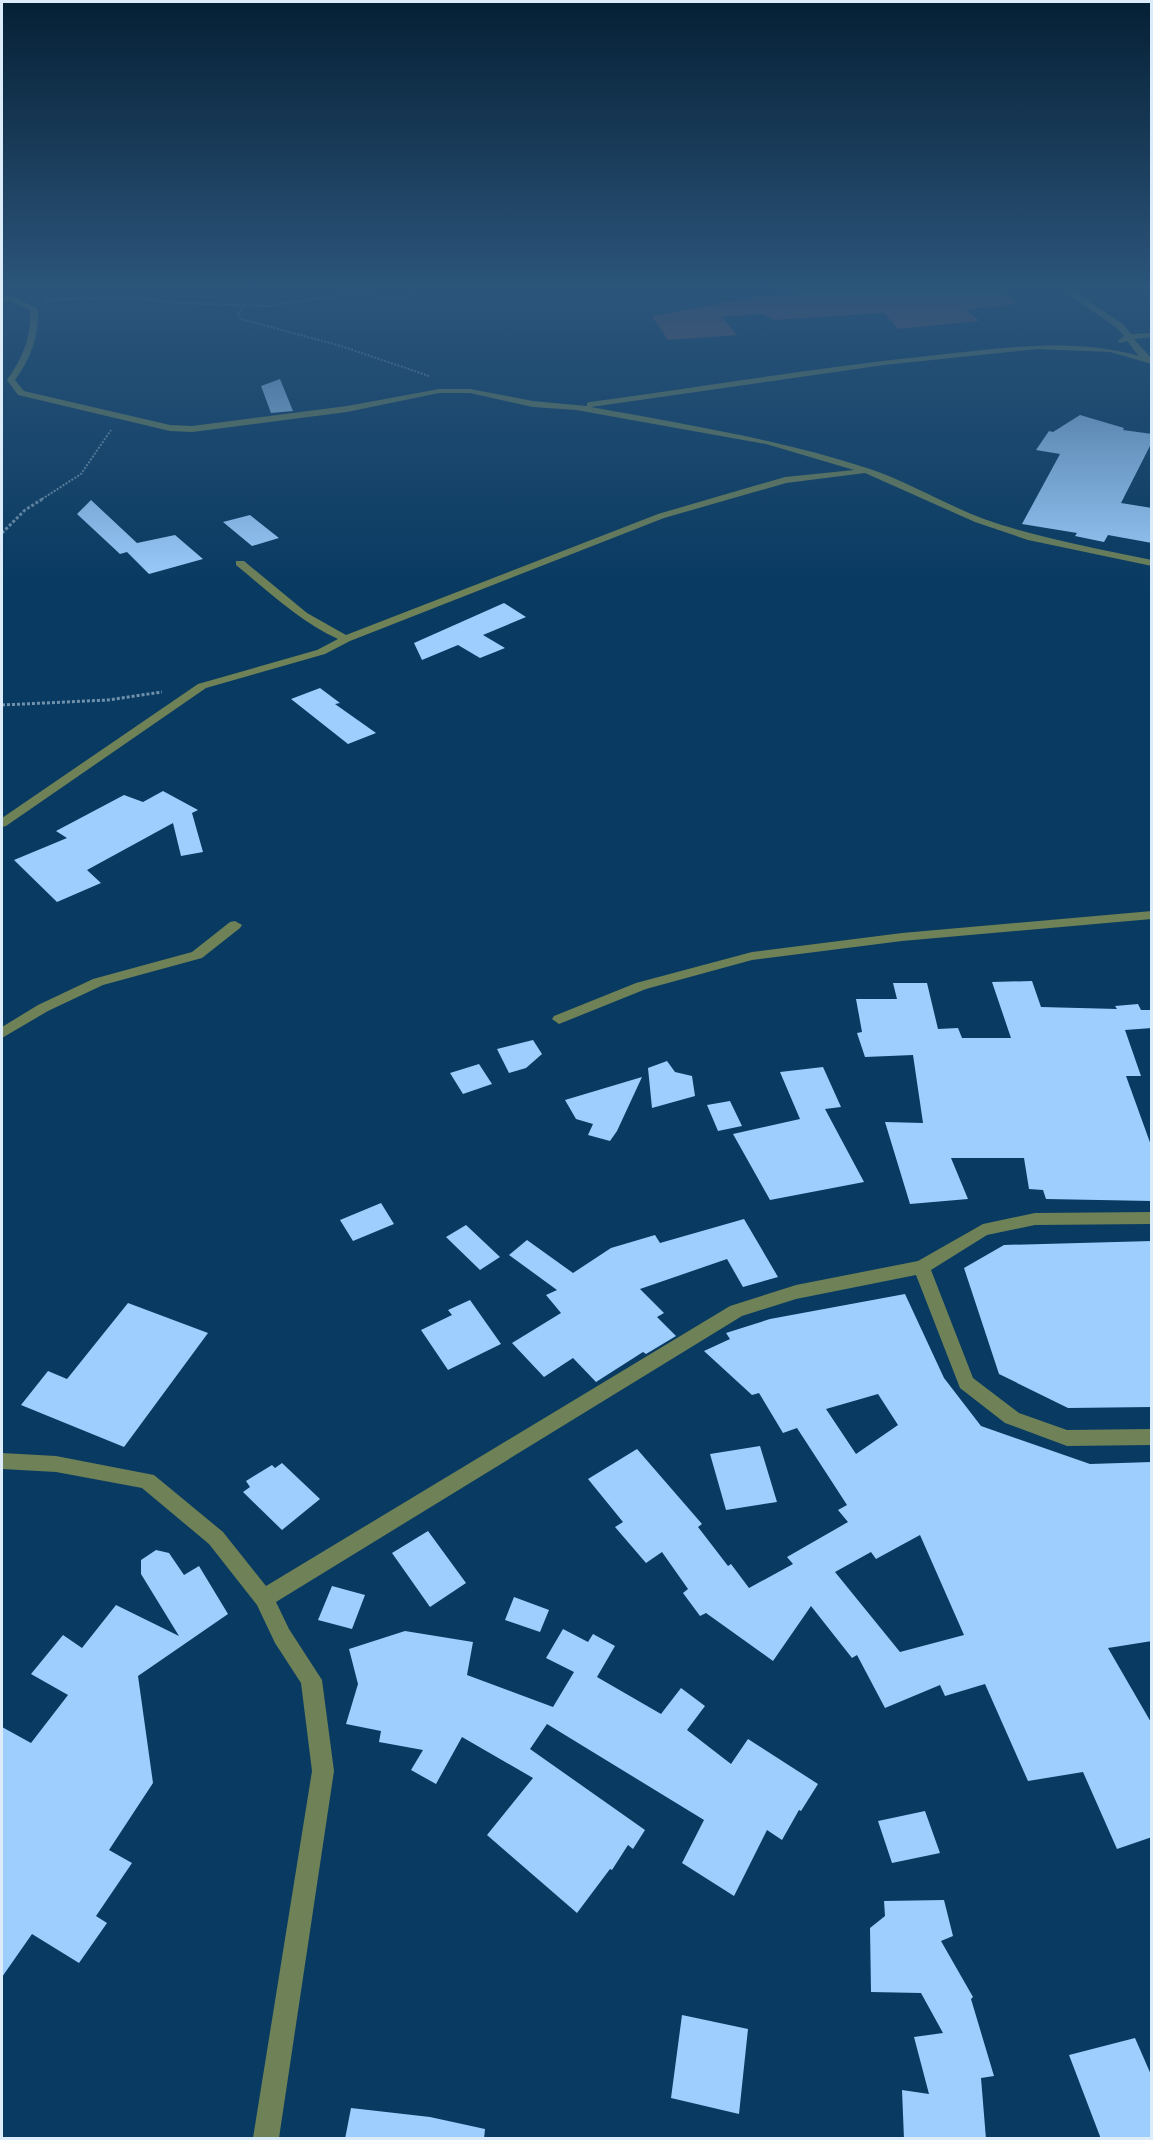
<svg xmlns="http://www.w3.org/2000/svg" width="1153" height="2140" font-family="Helvetica,sans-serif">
	<rect width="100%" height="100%" fill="#093a61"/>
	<!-- green -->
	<path fill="#7f545b" d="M853,289H1003L1016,304L966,310L980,321L898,329L884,313L774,320L762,314L722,317L737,335L668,340L652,316L754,297Z"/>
	<!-- building -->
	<path fill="#9dcefe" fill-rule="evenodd" d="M280,379L293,411L271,413L261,386Z
		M1080,415L1124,428L1123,430L1152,434V442L1121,503L1152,508V543L1108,535L1104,542L1075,536L1077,533L1022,524L1060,454L1036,450L1049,431L1053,432Z
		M91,500L137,543L175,535L203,559L149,574L127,552L120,554L77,514Z
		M250,515L279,538L252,546L223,522Z
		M504,603L526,617L483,635L505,648L480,658L458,645L422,660L414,643Z
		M320,688L340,703L335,704L376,733L348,744L291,699Z
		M163,791L198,810L192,813L203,852L181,856L173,823L87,870L101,883L57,902L14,860L67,838L56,831L124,795L143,802Z
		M1032,981L1041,1007L1117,1009L1115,1006L1138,1004L1141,1010H1152V1028L1125,1030L1141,1076H1126L1152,1148V1201L1046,1199L1043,1190L1029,1189L1024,1158H951L968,1199L910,1204L885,1122L923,1123L913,1055L865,1057L857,1033L862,1032L856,999H897L893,983H927L938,1029L958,1028L962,1038H1011L992,982Z
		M533,1040L542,1054L526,1068L509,1073L497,1049Z
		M667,1061L675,1072L692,1076L695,1096L652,1108L648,1068Z
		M479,1064L492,1084L463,1094L450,1073Z
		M823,1067L841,1107L825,1109L864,1182L770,1200L733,1134L800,1119L780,1072Z
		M642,1077L617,1131L610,1141L588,1135L593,1124L576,1119L565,1100Z
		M730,1101L742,1126L718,1131L707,1105Z
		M381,1203L394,1224L353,1241L340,1220Z
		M744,1219L778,1277L743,1287L727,1259L640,1289L664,1313L657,1317L676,1336L646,1354L643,1352L596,1382L573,1358L544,1377L512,1343L561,1313L546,1295L557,1290L509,1255L527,1240L573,1273L611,1248L655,1235L660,1243Z
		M466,1225L500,1257L480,1270L446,1237Z
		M1152,1241V1407L1068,1408L999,1374L964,1268L1004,1245Z
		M905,1294L944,1378L981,1426L1090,1464L1152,1462V1641L1108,1648L1152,1724V1837L1117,1849L1083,1772L1028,1781L985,1684L945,1696L940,1685L885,1708L857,1655L852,1658L811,1606L773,1661L706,1613L700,1616L683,1593L688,1589L662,1552L646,1563L615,1527L623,1522L588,1479L637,1449L702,1524L698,1527L728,1566L731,1564L749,1588L793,1564L787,1557L848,1522L838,1510L847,1505L797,1428L783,1433L759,1393L752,1395L704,1351L730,1339L726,1333L770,1319ZM878,1394L898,1425L856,1454L826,1409ZM920,1535L964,1635L900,1652L835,1572L871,1552L876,1559Z
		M470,1300L501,1344L448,1370L421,1330L452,1315L448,1310Z
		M128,1303L208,1333L124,1447L21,1405L48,1371L67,1379Z
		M760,1446L777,1502L726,1510L710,1454Z
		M282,1463L320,1499L282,1530L243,1492L250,1487L246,1481L272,1465L275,1468Z
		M428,1531L466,1583L430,1607L392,1553Z
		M156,1550L169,1553L184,1575L199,1566L228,1614L138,1676L153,1783L109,1850L132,1863L96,1916L107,1923L79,1963L32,1934L2,1977V1727L31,1743L68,1695L31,1674L63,1635L82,1648L116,1605L179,1636L141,1574V1560Z
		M332,1586L365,1595L352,1629L318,1620Z
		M514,1597L549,1610L540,1632L505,1620Z
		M563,1629L588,1642L593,1634L615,1646L597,1677L661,1714L681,1688L705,1706L687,1730L731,1764L748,1739L818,1784L801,1811L799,1810L782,1840L767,1830L734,1896L682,1863L704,1820L547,1724L530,1749L645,1830L633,1849L628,1845L612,1870L610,1869L577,1913L487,1835L533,1778L462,1737L436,1784L411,1770L423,1750L379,1742L381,1731L346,1724L358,1684L349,1649L405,1631L473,1642L467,1675L553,1707L574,1672L546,1658Z
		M925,1811L940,1853L892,1863L878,1821Z
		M944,1900L953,1936L941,1941L973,1997L971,1999L994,2076L981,2078L986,2139H904L902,2090L929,2094L914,2037L943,2033L921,1993L871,1992L870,1928L885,1916L884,1901Z
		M682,2015L748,2029L739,2114L671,2098Z
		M1135,2038L1152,2077V2139H1101L1069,2055Z
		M351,2108L430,2117L485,2129L484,2139H345Z"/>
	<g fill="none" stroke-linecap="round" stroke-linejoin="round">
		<!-- path-far1 -->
		<path stroke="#7091ab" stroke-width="2" stroke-dasharray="2 1.5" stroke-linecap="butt" d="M46,300L123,297L179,303L268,306L353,293L399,298L428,289
			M244,307L238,313L241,319L341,346L429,376
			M42,499L81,474L111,430"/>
		<!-- path -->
		<path stroke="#7091ab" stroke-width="3" stroke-dasharray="3 2" stroke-linecap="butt" d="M2,533L25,510L44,498
			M2,705L108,700L162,692"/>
		<!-- minor -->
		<path fill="#6e8157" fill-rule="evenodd" d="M1061,289H1070L1123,324L1131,334L1152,333V337L1134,339L1152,359V364L1110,352L1038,349L884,365L591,407C684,424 777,439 867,468C907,481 944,504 984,519C1038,538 1095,548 1152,560V566L1028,540L975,522L865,473L786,483L664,518L350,641L325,654L206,688L6,826L2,827V818L198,684L317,650L338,639C299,621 269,592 236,565V561H244L307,613L346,635L658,514L785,477L854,470L766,444L576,410L533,407L470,393H439L347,412L192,432L170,431L18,395L7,380C22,359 32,337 30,310L11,301H2V297H15L38,309C39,336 31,358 15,380L24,391L170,425L192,426L347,406L439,389H470L533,401L587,406V403L590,402C705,386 821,367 937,355C1004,348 1073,337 1139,356L1127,341L1119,343L1118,341L1124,336L1117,328Z
			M1152,911V919L902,941L752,960L646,989L564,1022L559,1024L552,1019L554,1016L636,983L752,952L902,933Z
			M235,921L242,925L240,928L202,958L103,985L48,1011L2,1038V1027L38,1005L93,979L192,952L230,922Z
			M1152,1212V1224L1035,1225L987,1235L931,1270L973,1378L1019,1413L1067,1430L1152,1429V1445L1067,1446L1005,1423L960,1388L916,1275L796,1299L742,1316L276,1602L289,1629L322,1680L334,1771L279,2138H253L312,1771L301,1683L275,1643L257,1605L209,1544L142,1488L56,1472L2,1469V1453L56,1456L154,1475L223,1532L266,1586L730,1306L796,1285L918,1261L983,1224L1035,1213Z"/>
	</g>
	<!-- sky -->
	<linearGradient id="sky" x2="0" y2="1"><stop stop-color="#052035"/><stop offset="0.49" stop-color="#2c557b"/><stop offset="1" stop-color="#2c557b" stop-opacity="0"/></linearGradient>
	<rect width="1153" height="588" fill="url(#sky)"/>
	<!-- border -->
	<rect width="1153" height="2140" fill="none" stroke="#ddecfa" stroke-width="6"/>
</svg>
